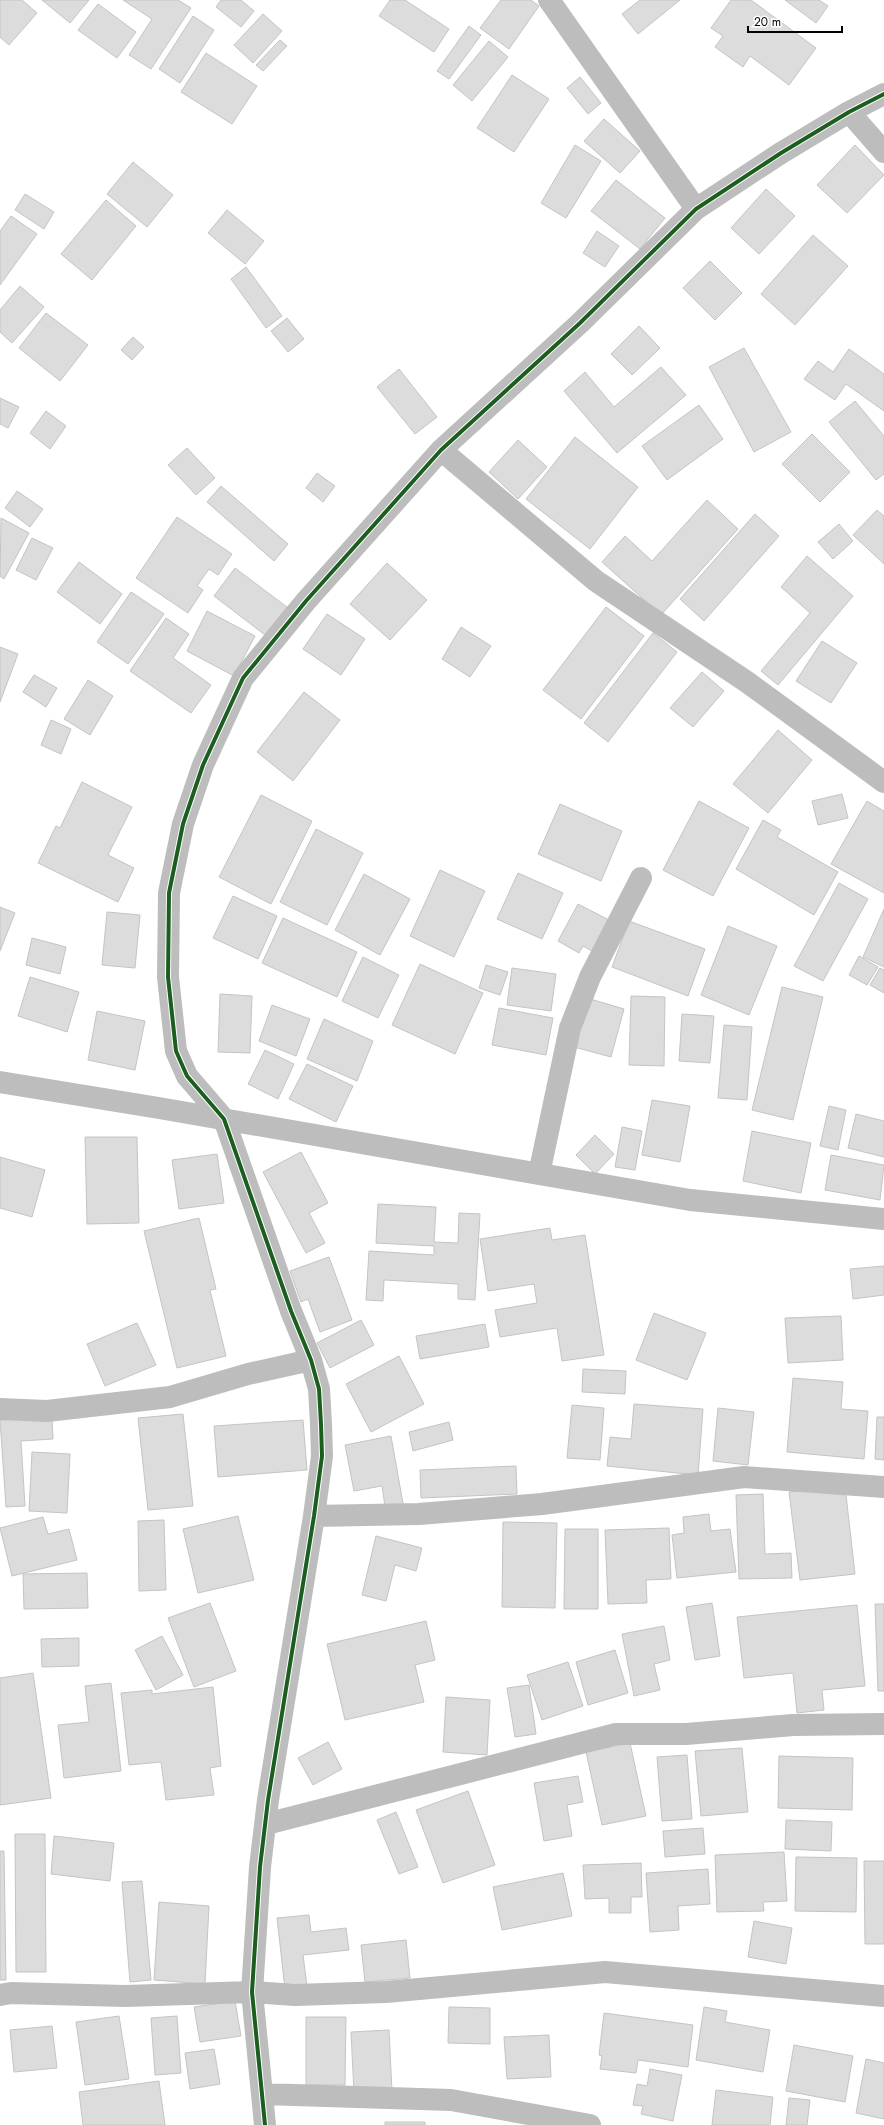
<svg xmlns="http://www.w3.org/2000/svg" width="884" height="2125" font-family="Jost,sans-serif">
	<rect width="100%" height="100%" fill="#fff"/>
	<!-- building -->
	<path fill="#dcdcdc" stroke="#c4c4c4" d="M0,0H22L37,13L9,45L0,37Z
		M42,0H89L70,23Z
		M123,0H178L191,8L151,69L129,55L152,19Z
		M221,0H241L254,11L241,27L216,7Z
		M390,0H405L449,29L434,52L379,16Z
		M501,0H531L539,6L509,49L480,28Z
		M640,0H680L638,34L622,14Z
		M731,0H751L816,48L789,85L750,56L743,67L715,47L723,36L711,28Z
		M785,0H819L828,6L816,23Z
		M98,4L136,32L117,58L78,30Z
		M263,14L282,31L253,63L234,45Z
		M193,16L214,30L180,83L159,69Z
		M469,26L481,35L449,79L437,71Z
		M280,40L287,46L263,71L256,65Z
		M489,41L508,57L472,101L453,85Z
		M206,53L257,86L232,124L181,92Z
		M512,75L549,99L514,152L477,128Z
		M580,77L601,103L588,114L567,88Z
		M604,119L640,151L620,173L584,141Z
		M575,145L601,161L566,218L541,203Z
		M855,145L884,175L847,213L817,185Z
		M133,162L173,195L147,227L107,194Z
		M616,180L665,218L640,249L591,211Z
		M766,189L795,216L759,254L731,228Z
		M25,194L54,212L44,229L15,210Z
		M106,200L136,226L92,280L61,254Z
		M227,210L264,241L245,264L208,233Z
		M11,216L37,234L0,285V231Z
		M597,231L619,246L605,267L583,253Z
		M813,235L848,266L795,325L761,294Z
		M710,261L742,293L715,320L683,288Z
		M246,267L282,316L266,328L231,279Z
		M20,286L44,307L12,343L0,332V310Z
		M46,313L88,345L60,381L19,348Z
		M287,318L304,339L288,352L271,331Z
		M639,326L660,348L632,375L611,354Z
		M133,337L144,347L132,360L121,350Z
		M744,348L791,432L754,452L709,367Z
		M849,349L884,374V411L846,384L835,400L804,379L818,361L833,372Z
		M661,367L686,395L617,453L564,391L585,372L614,407Z
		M399,369L437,417L415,434L377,387Z
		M0,398L19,407L8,428L0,424Z
		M855,401L884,436V474L876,480L829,422Z
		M699,405L723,439L667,480L642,446Z
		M46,411L66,426L50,449L30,433Z
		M812,434L850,472L820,502L782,464Z
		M575,437L638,487L590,549L526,499Z
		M518,440L547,467L518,499L489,472Z
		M187,448L215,478L196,495L168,465Z
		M317,473L335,486L323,502L306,488Z
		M221,486L288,544L274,561L207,502Z
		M17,491L43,509L30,527L5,508Z
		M707,500L738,529L661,615L602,562L625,536L652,561Z
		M877,510L884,516V564L853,535Z
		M755,514L779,536L704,621L680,599Z
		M177,517L232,554L218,575L209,569L197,586L203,590L188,613L136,578Z
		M1,518L29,533L4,579L0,576Z
		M839,524L853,541L833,559L818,542Z
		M32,538L53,548L36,580L16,570Z
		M807,556L853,596L778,685L761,671L810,613L781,587Z
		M79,562L122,594L100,624L57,592Z
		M387,563L427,600L390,640L350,604Z
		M235,568L287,607L265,635L214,596Z
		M131,592L164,614L128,664L97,642Z
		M606,607L644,636L581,719L543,690Z
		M207,611L255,636L234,676L187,651Z
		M327,614L365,639L341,675L303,649Z
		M166,618L189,634L173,658L211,685L191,713L130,671Z
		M461,627L491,646L470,677L442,659Z
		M653,633L677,652L608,742L584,723Z
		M822,641L857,663L831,703L796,681Z
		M0,647L18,654L0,702Z
		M702,672L724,691L693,727L670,708Z
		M34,675L57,688L46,707L23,692Z
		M88,680L113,696L90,735L64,719Z
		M304,692L340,720L293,781L257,752Z
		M51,720L71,729L61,754L41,745Z
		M778,730L812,760L768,813L733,784Z
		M82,782L132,807L108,855L134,868L118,902L38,863L56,826L60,828Z
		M842,794L848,818L818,825L812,801Z
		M261,795L312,821L271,904L219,877Z
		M699,801L749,828L713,896L663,870Z
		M867,801L884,811V893L831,864Z
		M560,804L622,831L601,881L538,854Z
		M763,820L781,830L777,837L838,872L814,915L736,869Z
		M316,829L363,853L327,925L280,902Z
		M440,870L485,891L454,957L410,936Z
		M518,873L563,893L542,939L497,919Z
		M364,874L410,899L380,955L335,930Z
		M839,883L868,899L823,981L794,966Z
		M233,896L277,916L258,959L213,938Z
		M578,904L609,920L592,951L583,946L579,953L558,941Z
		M0,907L15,913L0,951Z
		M884,909V967L863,957Z
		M107,912L140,915L135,968L102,965Z
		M283,918L357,952L337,997L262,963Z
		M629,921L705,949L688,996L612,967Z
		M728,926L777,946L749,1015L701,995Z
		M32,938L66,947L60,974L26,965Z
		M859,956L878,967L867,985L849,975Z
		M363,957L399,975L378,1018L342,1001Z
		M420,964L483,993L455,1054L392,1025Z
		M486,965L508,972L500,995L479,988Z
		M512,968L556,974L551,1011L507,1005Z
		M880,968L884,970V993L870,985Z
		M30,977L79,992L67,1032L18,1016Z
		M782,987L823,997L793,1120L752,1110Z
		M220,994L252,996L250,1053L218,1052Z
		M631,996L665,997L664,1066L629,1065Z
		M587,998L624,1009L611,1057L574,1047Z
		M272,1005L310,1019L296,1056L259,1041Z
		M499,1008L553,1018L546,1055L492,1045Z
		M97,1011L145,1021L135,1070L88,1060Z
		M682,1014L714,1016L710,1063L679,1061Z
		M324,1019L373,1041L357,1081L307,1059Z
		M724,1025L752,1027L747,1100L718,1098Z
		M265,1050L294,1064L278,1099L248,1084Z
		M307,1064L353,1086L336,1122L289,1099Z
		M652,1100L690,1106L680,1162L642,1155Z
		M829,1106L846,1110L838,1150L820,1146Z
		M856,1114L884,1121V1157L848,1148Z
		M622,1127L642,1131L635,1170L615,1167Z
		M752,1131L811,1143L801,1193L743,1181Z
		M595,1135L614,1154L595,1174L576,1155Z
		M85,1137H137L139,1223L87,1224Z
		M301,1152L328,1203L309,1213L325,1243L306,1253L263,1172Z
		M217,1154L224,1203L179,1209L172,1160Z
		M831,1155L884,1165L880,1200L825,1190Z
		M0,1157L45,1170L32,1217L0,1208Z
		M378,1204L436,1207L434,1242L458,1243L459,1213L480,1214L475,1300L458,1299V1284L384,1280L383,1301L366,1300L369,1251L434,1255V1246L376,1243Z
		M199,1218L216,1289L210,1290L226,1356L177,1368L144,1231Z
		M550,1228L552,1240L585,1235L604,1355L562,1361L557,1328L500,1337L495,1310L537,1303L534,1284L488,1291L480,1239Z
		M329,1257L352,1320L320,1332L308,1299L301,1302L290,1271Z
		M884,1266V1295L853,1299L850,1269Z
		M654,1313L706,1333L687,1380L636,1360Z
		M841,1316L843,1360L788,1363L785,1318Z
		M361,1320L374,1345L330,1368L317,1343Z
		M137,1323L156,1365L105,1386L87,1344Z
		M485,1324L489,1347L420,1359L416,1336Z
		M399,1356L424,1404L371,1432L346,1384Z
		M583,1369L626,1371L625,1394L582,1392Z
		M793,1378L843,1382L841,1409L868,1411L864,1459L787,1452Z
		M634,1404L703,1409L698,1475L607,1466L610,1437L631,1439Z
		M572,1405L604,1408L600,1460L567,1458Z
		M718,1408L754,1412L748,1465L713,1461Z
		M183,1414L193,1506L148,1510L138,1418Z
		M52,1417L53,1439L21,1441L25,1506L6,1507L0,1420Z
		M877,1417H884V1460L875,1459Z
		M303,1420L307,1470L218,1477L214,1426Z
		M449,1422L453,1440L413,1451L409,1432Z
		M391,1436L404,1509L386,1513L382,1486L354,1491L345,1445Z
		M32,1452L70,1454L67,1513L29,1511Z
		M516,1466L517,1494L421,1498L420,1470Z
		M845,1486L855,1574L800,1580L789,1492Z
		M763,1494L765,1554L791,1553L792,1578L739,1579L736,1495Z
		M709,1514L711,1531L730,1529L736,1572L677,1578L672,1535L684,1533L683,1517Z
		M238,1516L254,1580L198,1593L183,1529Z
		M43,1517L48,1534L69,1529L77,1560L12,1576L0,1528Z
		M164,1520L166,1590L139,1591L138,1521Z
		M503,1522L557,1523L555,1608L502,1607Z
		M669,1528L671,1579L646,1580L647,1603L608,1604L605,1530Z
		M565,1529H598V1609H564Z
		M376,1536L422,1548L416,1571L395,1565L386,1601L362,1595Z
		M87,1573L88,1608L24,1609L23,1574Z
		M210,1603L236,1671L194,1687L168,1618Z
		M712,1603L720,1656L695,1660L686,1607Z
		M875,1604H884V1691H878Z
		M857,1605L865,1686L822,1690L824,1710L797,1713L793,1673L744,1678L737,1617Z
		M426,1621L435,1660L415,1665L424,1702L345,1720L327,1644Z
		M664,1626L670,1660L654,1664L660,1690L634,1696L622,1634Z
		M162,1636L183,1675L156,1690L135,1650Z
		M79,1638V1666L42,1667L41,1639Z
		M615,1650L628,1693L588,1705L576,1662Z
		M568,1662L583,1706L542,1720L527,1675Z
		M33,1673L51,1798L0,1805V1678Z
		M111,1683L121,1771L64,1778L58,1725L89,1722L85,1686Z
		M529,1685L536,1734L515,1737L507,1688Z
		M213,1687L221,1766L210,1768L214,1795L166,1800L161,1762L129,1765L121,1693L152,1690V1694Z
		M446,1697L490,1700L487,1755L443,1752Z
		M328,1742L342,1769L313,1785L298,1758Z
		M630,1743L646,1816L602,1825L586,1752Z
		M742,1748L748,1812L701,1816L695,1751Z
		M687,1755L692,1819L662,1821L657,1757Z
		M779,1756L853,1758L852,1810L778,1808Z
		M578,1776L583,1802L567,1805L572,1836L544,1841L534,1783Z
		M468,1791L495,1865L443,1883L416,1810Z
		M396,1812L418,1867L399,1874L377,1820Z
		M786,1820L832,1822L831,1851L785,1849Z
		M703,1828L705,1854L665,1857L663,1831Z
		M15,1834H45L46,1972H16Z
		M54,1836L114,1843L110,1881L51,1874Z
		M0,1851H4L6,1980H0Z
		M784,1852L787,1901L763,1902L764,1911L717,1912L715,1855Z
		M796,1857L857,1858L856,1912L795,1911Z
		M864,1861H884V1944H865Z
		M641,1863L642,1897H631V1913H609V1898L585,1899L583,1865Z
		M708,1869L710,1904L678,1906L679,1930L650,1932L646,1873Z
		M563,1873L572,1916L502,1930L493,1887Z
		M142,1881L151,1980L130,1982L122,1882Z
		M159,1902L209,1906L205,1984L154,1980Z
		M309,1915L311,1932L346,1928L349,1950L303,1955L307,1986L285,1989L277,1918Z
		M754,1921L792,1928L786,1964L748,1957Z
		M406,1940L410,1978L365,1982L361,1945Z
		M235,2001L241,2036L200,2042L194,2007Z
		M449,2007L490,2008V2044L448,2043Z
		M704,2007L727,2011L725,2022L770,2030L763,2072L696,2060Z
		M604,2013L693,2025L688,2067L638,2060L636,2073L600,2069L602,2056L599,2055Z
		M119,2016L129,2079L85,2085L76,2022Z
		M177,2016L181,2073L155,2075L151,2018Z
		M306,2017H346L345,2085H306Z
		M52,2026L57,2068L14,2072L10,2030Z
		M389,2030L392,2091L354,2093L351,2032Z
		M549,2035L551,2077L507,2079L504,2037Z
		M794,2045L853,2056L845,2102L786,2091Z
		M214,2049L220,2084L190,2089L185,2053Z
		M866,2059L884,2063V2119L856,2113Z
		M650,2069L682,2075L673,2121L641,2114L643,2106L633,2105L637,2084L647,2086Z
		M159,2081L165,2125H83L79,2092Z
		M716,2090L773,2097L770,2125H712Z
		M789,2098L810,2100L807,2125H786Z
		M385,2122H425V2125H385Z"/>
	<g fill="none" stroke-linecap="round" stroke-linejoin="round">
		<!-- minor -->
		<path stroke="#bdbdbd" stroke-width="22" d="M549,0L696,209
			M849,112L884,152
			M441,450L596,581L747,682L884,782
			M0,1082L159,1108L690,1200L884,1219
			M539,1174L570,1028L590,977L641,878
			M0,1409L47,1411L170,1397L248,1374L311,1360
			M314,1516L419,1514L542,1504L744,1477L884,1487
			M266,1824L616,1734H686L793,1725L884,1724
			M0,1995L11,1993L125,1996L252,1992L295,1995L386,1992L605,1972L884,1996
			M263,2094L451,2100L590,2125
			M265,2125L252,1992L260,1867L268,1800L314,1516L322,1456L321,1424L319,1389L311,1360L291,1311L224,1119L187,1076L176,1051L168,977L169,893L183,824L203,765L243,678L306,601L441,450L580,323L696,209L781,153L849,112L884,94"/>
		<defs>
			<path id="cycleway" d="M265,2125L252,1992L260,1867L268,1800L314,1516L322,1456L321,1424L319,1389L311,1360L291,1311L224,1119L187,1076L176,1051L168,977L169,893L183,824L203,765L243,678L306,601L441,450L580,323L696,209L781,153L849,112L884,94"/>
		</defs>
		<!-- cycleway casing -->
		<use href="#cycleway" stroke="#fff" stroke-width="6"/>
		<!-- cycleway -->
		<use href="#cycleway" stroke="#1b5e20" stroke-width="4"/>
	</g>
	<!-- scale -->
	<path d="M748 26v6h94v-6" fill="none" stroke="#000000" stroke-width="2"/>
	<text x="754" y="26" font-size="12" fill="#000000" stroke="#ffffff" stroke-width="3" paint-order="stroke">20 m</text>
</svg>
